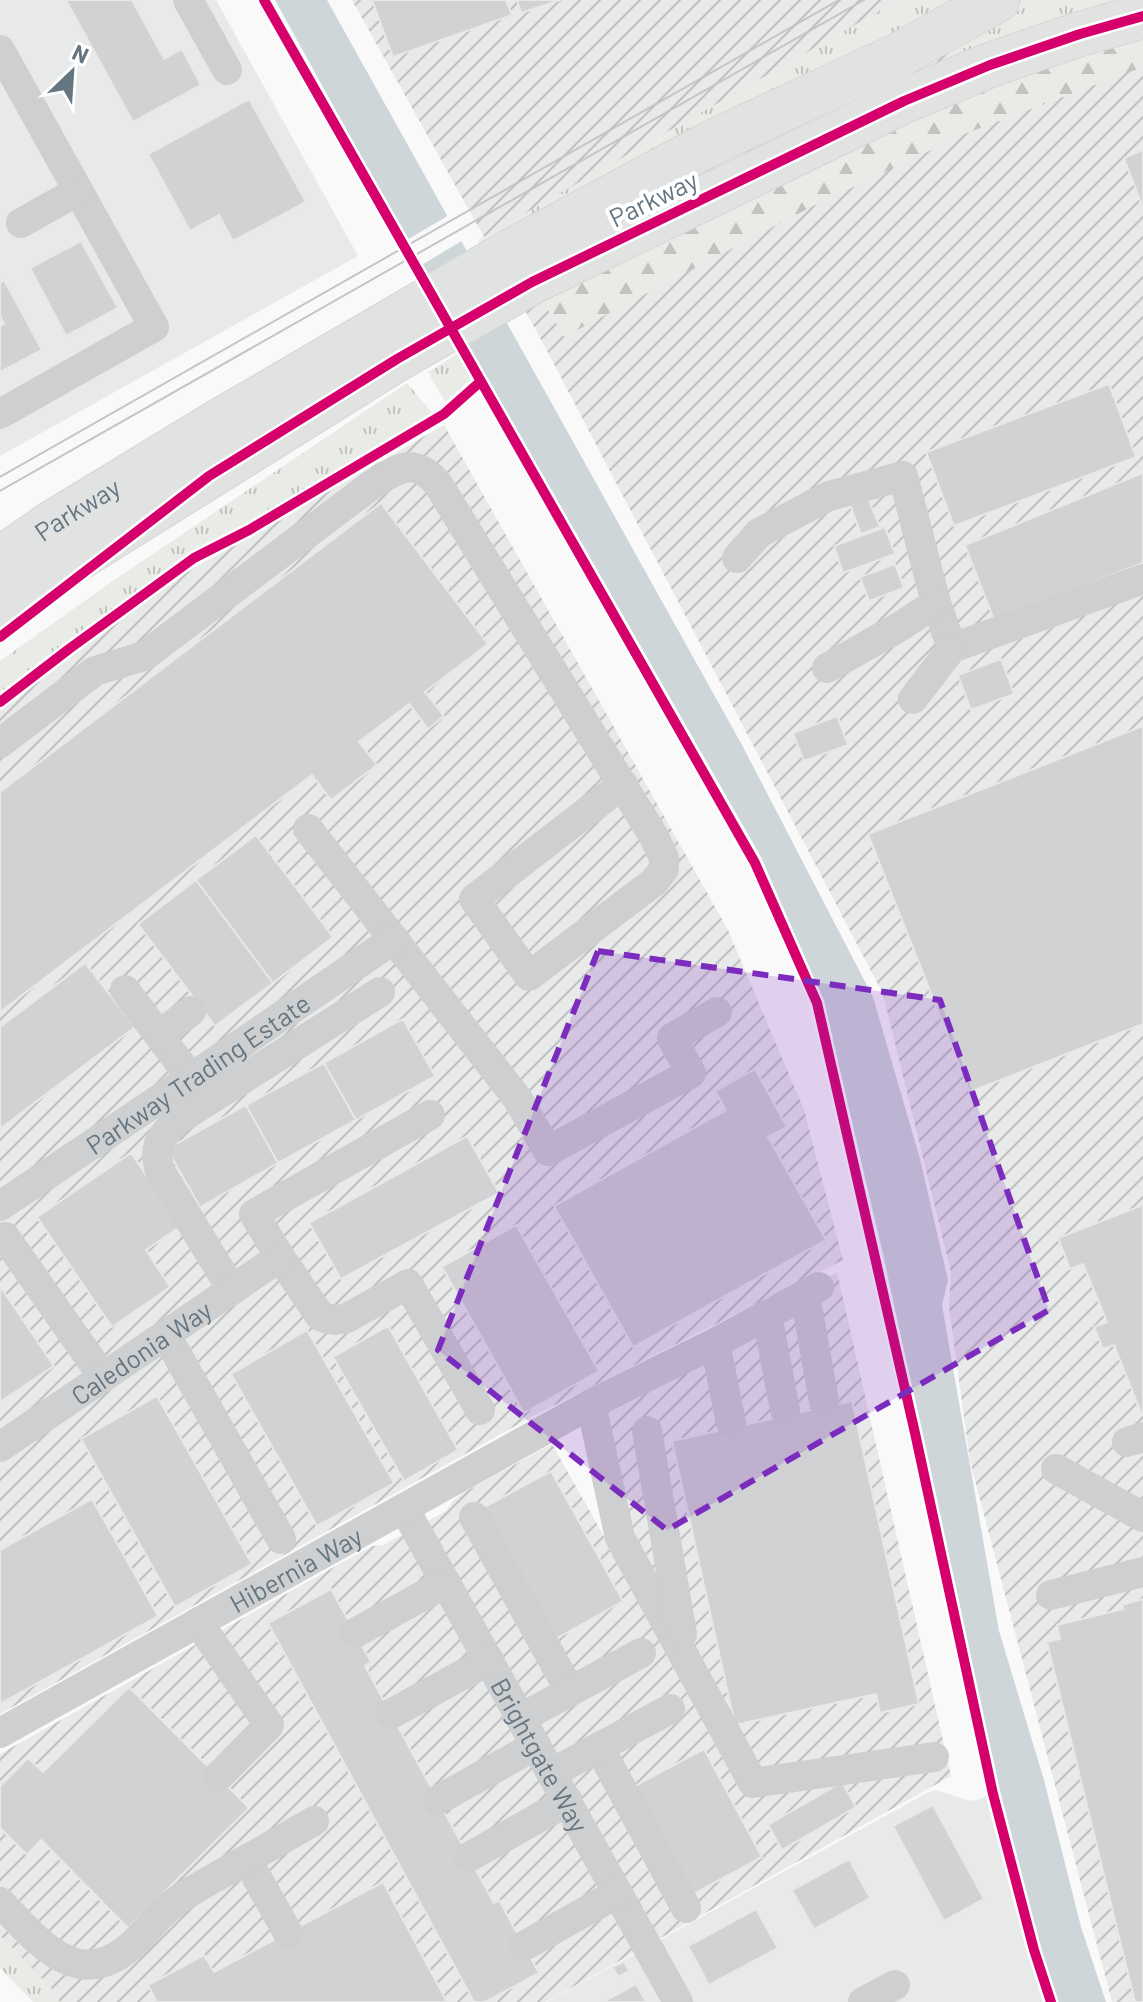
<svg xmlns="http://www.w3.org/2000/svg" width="1143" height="2002" font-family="Barlow,sans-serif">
	<defs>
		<pattern id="industrial-furrows" width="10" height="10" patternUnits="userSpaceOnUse" patternTransform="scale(2)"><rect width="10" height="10" fill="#e8e9e9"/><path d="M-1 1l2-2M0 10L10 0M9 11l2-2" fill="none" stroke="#c0c1c2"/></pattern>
		<pattern id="grass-tufts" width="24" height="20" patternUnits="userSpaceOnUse" patternTransform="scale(2)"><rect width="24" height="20" fill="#e8ebe6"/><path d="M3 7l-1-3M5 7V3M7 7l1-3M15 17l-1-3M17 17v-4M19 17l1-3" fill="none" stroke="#c0c3c0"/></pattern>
		<pattern id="forest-firs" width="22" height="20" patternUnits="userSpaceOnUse" patternTransform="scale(2)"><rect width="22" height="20" fill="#e8ebe6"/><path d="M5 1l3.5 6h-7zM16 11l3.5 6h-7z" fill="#c0c3c0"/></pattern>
	</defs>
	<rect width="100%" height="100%" fill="#f9f9f9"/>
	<!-- built -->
	<path fill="#e8e9e9" d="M0,0H216L358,256L0,456Z
		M936,1790L970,1801L981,1799L989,1794L1023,1928L1047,2002H547L925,1794Z"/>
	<!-- industrial -->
	<path fill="url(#industrial-furrows)" d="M352,0H1143V2002H1112L970,1461L949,1307L951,1272L883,994L543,343Z
		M444,425L728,930L804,1110L843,1260L535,1415L0,1714V709L104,629L173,580Z
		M837,1272L951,1776L546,2002H54L0,1939V1754L361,1552L373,1546L383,1545L446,1511L453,1501L463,1493L552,1444L611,1549L586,1415Z"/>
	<!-- grass -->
	<path fill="url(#grass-tufts)" d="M898,0H971L484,252L478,240Z
		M1036,0H1126L953,57L951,53Z
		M457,354L471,379L445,402L428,372Z
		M407,383L433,414L131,595L0,696V661L117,578Z
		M0,1935L51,1988L60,2002H33L0,1968Z"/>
	<!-- forest -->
	<path fill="url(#forest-firs)" d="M1143,35V67L967,133L809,208L564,337L544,303L639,242L969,92Z"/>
	<!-- water -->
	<path fill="#ced6d9" d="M275,0H327L742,745L873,997L920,1159L948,1280L942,1305L999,1631L1044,1780L1081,1927L1106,2002H1056L1014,1855L997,1787L884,1258L824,1003L761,857L367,167Z"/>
	<!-- pier -->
	<path fill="#f9f9f9" d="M451,214L465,239L420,266L405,241Z"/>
	<!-- building -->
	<path fill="#d0d2d3" stroke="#e8e8e8" stroke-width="2" d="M66,0H132L164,59L182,49L201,85L133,122Z
		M372,0H506L512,15L393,57Z
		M517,0H560L521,13Z
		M249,99L306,202L233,241L219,215L190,231L148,154Z
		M1143,150V208L1124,158Z
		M81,241L118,308L66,336L30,268Z
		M4,280L42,350L0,372V326L4,324L0,316V283Z
		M1109,384L1136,457L954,526L926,452Z
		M1143,473V563L994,620L965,545Z
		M868,498L880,527L861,534L850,505Z
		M381,503L488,644L425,692L444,716L428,729L409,704L359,742L377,765L331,800L312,775L0,1012V792Z
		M885,527L895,554L843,573L834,546Z
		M895,564L904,588L869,601L860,577Z
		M1001,659L1014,694L971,710L958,675Z
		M837,716L848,745L804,761L793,733Z
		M1143,726V1024L970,1092L868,834Z
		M256,835L333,937L273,983L196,880Z
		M196,880L273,983L215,1026L138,924Z
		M85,963L135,1027L0,1129V1027Z
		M403,1019L435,1076L356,1120L324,1063Z
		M324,1063L356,1120L278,1163L246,1105Z
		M755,1069L787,1127L768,1137L826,1240L633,1347L554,1206L726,1110L715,1091Z
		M246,1105L278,1163L200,1207L167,1149Z
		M467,1136L499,1193L341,1279L309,1223Z
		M131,1153L181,1226L146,1250L170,1287L112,1327L37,1217Z
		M1143,1205V1415H1142L1114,1345L1103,1349L1094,1327L1107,1322L1083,1264L1070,1269L1058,1238Z
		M516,1225L599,1371L524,1413L442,1267Z
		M0,1286L54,1366L0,1402Z
		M388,1326L458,1450L404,1481L333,1357Z
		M307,1330L394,1483L317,1526L231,1374Z
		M157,1396L252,1564L175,1607L81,1439Z
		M852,1401L919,1704L880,1713L876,1694L735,1725L672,1441Z
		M551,1471L623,1601L552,1641L479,1510Z
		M92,1499L158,1616L0,1704V1550Z
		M331,1589L371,1662L365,1666L391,1714L494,1903L499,1900L539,1973L485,2002H474L268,1623Z
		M1143,1599V2002H1135L1047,1642L1060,1639L1057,1625L1123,1609L1122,1605Z
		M129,1687L249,1808L128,1928L41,1840L27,1855L0,1828V1786L28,1758L43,1772Z
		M704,1749L762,1857L690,1896L631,1788Z
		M842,1782L856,1807L782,1850L768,1825Z
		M933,1805L984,1899L944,1921L893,1826Z
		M849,1859L870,1898L814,1929L792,1890Z
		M383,1882L447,2002H157L148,1985L204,1955L214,1972Z
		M756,1909L778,1948L709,1985L688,1946Z
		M624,1962L629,1971L618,1977L613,1967Z
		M636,1984L646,2002H603Z"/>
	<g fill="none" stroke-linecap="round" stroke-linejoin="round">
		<defs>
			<g id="highway">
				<path id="s5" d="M0,559L52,523L223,419L513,250L713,142L897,56L997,0"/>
				<path d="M0,607L397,359L532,282L904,101L990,65L1080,34L1143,16"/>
			</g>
		</defs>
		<!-- highway casing -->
		<use href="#highway" stroke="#d5d6d6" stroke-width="46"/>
		<!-- minor -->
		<g stroke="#cecfd0" stroke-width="30">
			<path d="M188,0L227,70"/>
			<path d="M0,50L154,327L0,414"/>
			<path d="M21,223L78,191"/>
			<path d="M737,558L759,533L829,496L903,476L936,603L952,648L1143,579"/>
			<path d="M827,668L901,626L936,603"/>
			<path d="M913,699L952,648"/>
			<path d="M0,743L95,671L144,656L373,484C399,468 414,456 438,484L653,835L664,858V869L654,882L529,976L474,899L623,784"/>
			<path d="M308,829L517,1098L548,1151L691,1073L672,1038L717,1012"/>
			<path d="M125,990L191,1078"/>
			<path d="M159,1035L191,1011"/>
			<path d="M430,1115L254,1214L280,1257L320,1316C330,1320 337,1321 347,1318L408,1284L480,1410"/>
			<path id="s1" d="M0,1206L191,1078L394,939"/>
			<path d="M5,1237L103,1377"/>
			<path d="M232,1290L160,1171C153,1147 159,1139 176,1121L380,992"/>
			<path d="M805,1295L824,1401"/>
			<path d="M767,1315L785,1410"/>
			<path d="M166,1335L281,1539"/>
			<path d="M715,1343L731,1423"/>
			<path d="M591,1404L620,1538L753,1783L934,1757"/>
			<path d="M647,1431L682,1634"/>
			<path d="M1127,1442L1143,1437"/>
			<path id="s2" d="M0,1447L280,1257"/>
			<path d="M1056,1469L1143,1517"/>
			<path id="s3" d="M404,1508L678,2002"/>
			<path d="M474,1517L570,1691"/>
			<path d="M1051,1595L1143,1572"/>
			<path d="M198,1622L269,1725L218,1777"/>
			<path d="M355,1633L446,1583"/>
			<path d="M391,1714L489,1660"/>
			<path d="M521,1718L641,1653"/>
			<path id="s4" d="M0,1733L591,1404L715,1343L819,1287"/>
			<path d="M599,1747L686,1908"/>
			<path d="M552,1773L670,1709"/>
			<path d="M438,1800L536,1745"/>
			<path d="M469,1857L568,1801"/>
			<path d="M247,1860L288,1933"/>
			<path d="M0,1902C37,1940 77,1994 132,1945C148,1930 162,1910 181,1898C194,1889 209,1881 223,1873C254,1856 284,1838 314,1821"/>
			<path d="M524,1946L618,1893"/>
			<path d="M863,2002L895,1985"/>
		</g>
		<!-- highway -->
		<use href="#highway" stroke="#e1e2e2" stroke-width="44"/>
		<!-- tram -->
		<path stroke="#c3c5c6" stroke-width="2" d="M0,477L839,0
			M0,491L864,0"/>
		<defs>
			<path id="cycleway" d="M264,0L755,863L817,1003L915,1433L993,1794L1034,1950L1051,2002
				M0,637L209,476L397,359L532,282L904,101L990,65L1080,34L1143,16
				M0,702L69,649L194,558L249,530L444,414L480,382"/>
		</defs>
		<!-- cycleway casing -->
		<use href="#cycleway" stroke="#fff" stroke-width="15"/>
		<!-- cycleway -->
		<use href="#cycleway" stroke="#d6006c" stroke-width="10"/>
	</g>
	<!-- marked area -->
	<path fill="#7b2cbf" fill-opacity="0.2" stroke="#7b2cbf" stroke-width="6" stroke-dasharray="16 10" stroke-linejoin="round" d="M598,951L940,1000L1049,1310L667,1530L438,1350Z"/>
	<g text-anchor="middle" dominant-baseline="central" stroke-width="8" stroke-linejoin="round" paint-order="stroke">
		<!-- street labels -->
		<g font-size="26" fill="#657683" stroke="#fff">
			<text transform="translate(653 198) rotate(-26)">Parkway</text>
			<text stroke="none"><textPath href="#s5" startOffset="92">Parkway</textPath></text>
			<text stroke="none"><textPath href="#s1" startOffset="238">Parkway Trading Estate</textPath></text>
			<text stroke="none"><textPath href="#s2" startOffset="170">Caledonia Way</textPath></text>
			<text stroke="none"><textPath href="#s4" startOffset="338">Hibernia Way</textPath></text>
			<text stroke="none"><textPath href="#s3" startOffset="282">Brightgate Way</textPath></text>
		</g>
	</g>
	<!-- north arrow -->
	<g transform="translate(72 72) rotate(25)" stroke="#ffffff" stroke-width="6" paint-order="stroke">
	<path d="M0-6L14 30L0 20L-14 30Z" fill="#657683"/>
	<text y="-12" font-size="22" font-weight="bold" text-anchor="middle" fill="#657683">N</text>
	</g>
</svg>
